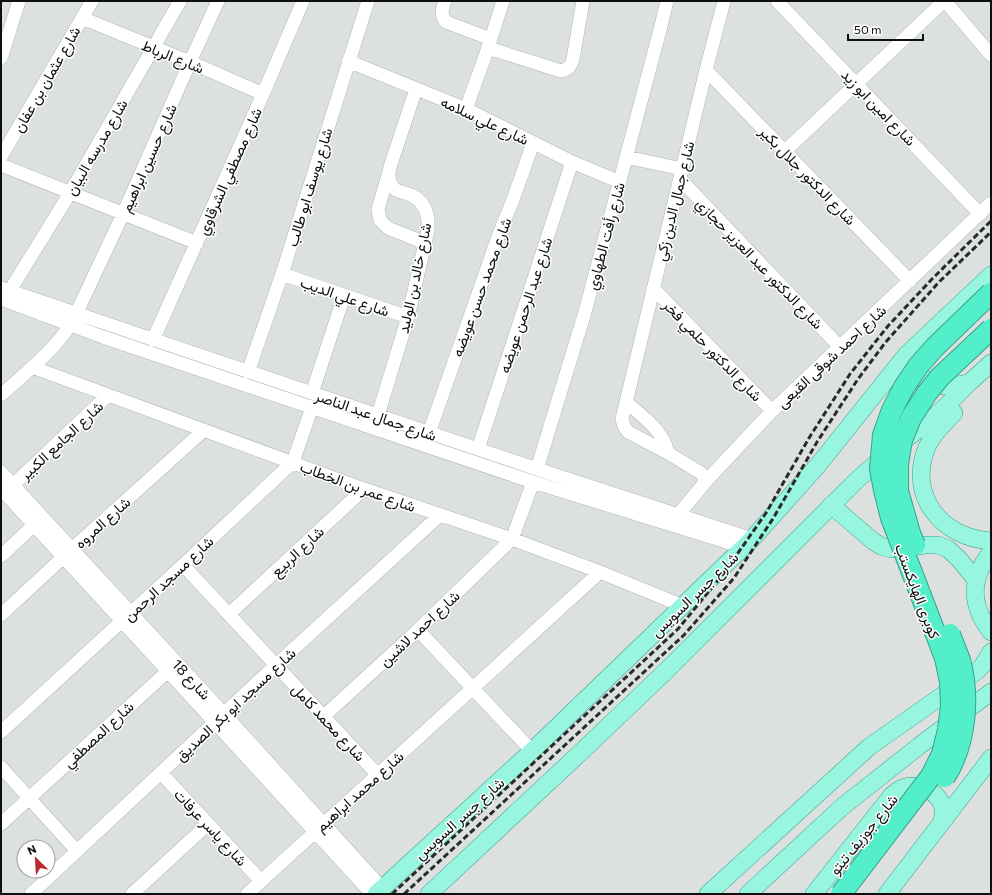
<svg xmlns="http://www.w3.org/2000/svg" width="992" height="895" font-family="Commissioner,Vazirmatn,sans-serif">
	<rect width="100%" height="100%" fill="#dce1df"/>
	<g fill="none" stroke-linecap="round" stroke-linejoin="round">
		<defs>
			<path id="minor" d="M445,1C442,9 440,15 446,22L491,39
				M777,1L980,214
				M945,1L991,55
				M82,18L190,62L263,94
				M488,48L561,71C568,69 571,67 573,59L583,1
				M1,58L19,1
				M348,61L466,109L572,162L620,182
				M706,70L910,281
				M466,109L488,48L503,1
				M785,151L944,1
				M1,157L92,1
				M626,157L682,169
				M1,165L197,243
				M388,175L378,209L380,220L388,228L425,243
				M680,179L840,347
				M282,274L408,317
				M1,288L537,469L752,539
				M653,288L772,411
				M9,292L70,193L180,1
				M1,299L103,337L533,482L743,547
				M76,314L123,214L190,62L218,1
				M153,340L263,94L303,1
				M32,367L364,489L512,539L600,572L683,606
				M248,372L282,274L368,1
				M312,393L344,296
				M1,395C25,373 53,352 70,325
				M626,402C643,417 663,430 668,453
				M378,415L408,317L428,230C429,216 426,202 411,195C407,193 400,192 396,190C388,184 388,175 390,167L416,89
				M429,433L498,237L514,197L533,143
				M478,449L572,162
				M537,469L585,312L660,30L667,1
				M1,472L224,714L382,888
				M707,480L701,473L668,453L628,432L624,426L622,419L706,70L724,1
				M13,485L108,395
				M1,489L372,894
				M678,515L707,480L772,411L991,203
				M1,556L34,525
				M183,565L377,774
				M229,614L364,489
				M1,615L72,549L204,430
				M418,630L532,751
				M324,716L418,630L512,539L533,482
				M1,732L183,565L293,462L312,407
				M1,767L77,851
				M161,773L261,881
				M1,824L168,671
				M31,894L276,665L440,515
				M132,894L208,824
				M247,894L600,572"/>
			<path id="major" d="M909,360C915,375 930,386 946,386C954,386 961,384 969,383
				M954,413C944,424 933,433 927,447C907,495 941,538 991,541
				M831,505L873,541L881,546L891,549L926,545H938L948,549L959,559L976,580
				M991,552C970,579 970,605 991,632
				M376,894L532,751L752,539L819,464L906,355L991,275
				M429,894L580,753L666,671L859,478L895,447L929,422L945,407L969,383L991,363
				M708,894L869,747L977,671L983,665L991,652
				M748,894L842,807L919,746L991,692
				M814,894L892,795C896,792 900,788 905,787C921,783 939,792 943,808C944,812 943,817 942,821
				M887,894L991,758"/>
		</defs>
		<!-- minor casing -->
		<use href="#minor" stroke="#b2b7b5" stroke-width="14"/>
		<!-- major casing -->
		<use href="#major" stroke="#3ba189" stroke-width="18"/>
		<!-- minor -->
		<use href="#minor" stroke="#fff" stroke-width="13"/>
		<!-- major -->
		<use href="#major" stroke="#98f5e0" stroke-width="17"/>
		<!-- rail -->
		<path stroke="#292b2a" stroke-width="3" stroke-dasharray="6 3" stroke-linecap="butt" d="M392,894L678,629L724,573L766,513L809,438L850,374L888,326L933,278L991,221
			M404,894L684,635L734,578L774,517L817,442L858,379L885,343L938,283L991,232"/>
		<defs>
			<path id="highway-bridge" d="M915,545L910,533L898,491V464L902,440L911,418L927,393L940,377L991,329
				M945,777C966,744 970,697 960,660C957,652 953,643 950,634
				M841,894L931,776L942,754L948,730L951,706L950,682L945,658L891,518L884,490L880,469L883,435L892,410L904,387L919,365L935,347L991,293"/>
		</defs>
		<!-- highway-bridge casing -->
		<use href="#highway-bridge" stroke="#3ba189" stroke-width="22" stroke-linecap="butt"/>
		<!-- highway-bridge -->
		<use href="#highway-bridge" stroke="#53efcb" stroke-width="20"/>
	</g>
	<g text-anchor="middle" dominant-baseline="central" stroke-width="3" stroke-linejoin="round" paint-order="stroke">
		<!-- street labels -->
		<g font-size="15" fill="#0e100f" stroke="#fff">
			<text transform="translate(173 56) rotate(22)">شارع الرباط</text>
			<text transform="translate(46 79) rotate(-60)">شارع عثمان بن عفان</text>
			<text transform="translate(879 107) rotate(46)">شارع امين ابو زيد</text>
			<text transform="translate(485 120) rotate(25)">شارع علي سلامه</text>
			<text transform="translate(96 147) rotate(-60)">شارع مدرسه البيان</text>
			<text transform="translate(148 158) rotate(-66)">شارع حسين ابراهيم</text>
			<text transform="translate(229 171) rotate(-66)">شارع مصطفي الشرقاوي</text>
			<text transform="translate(808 175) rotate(46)">شارع الدكتور جلال بكير</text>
			<text transform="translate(309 187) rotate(-73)">شارع يوسف ابو طالب</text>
			<text transform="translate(674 201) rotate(-76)">شارع جمال الدين زكي</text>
			<text transform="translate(605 236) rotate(-75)">شارع رأفت الطهاوي</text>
			<text transform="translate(760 263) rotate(46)">شارع الدكتور عبد العزيز حجازي</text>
			<text transform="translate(414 278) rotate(-78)">شارع خالد بن الوليد</text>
			<text transform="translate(481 287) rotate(-70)">شارع محمد حسن عويضه</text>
			<text transform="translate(345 296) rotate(19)">شارع علي الديب</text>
			<text transform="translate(525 305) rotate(-72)">شارع عبد الرحمن عويضه</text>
			<text transform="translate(713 350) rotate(46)">شارع الدكتور حلمي فخر</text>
			<text transform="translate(831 356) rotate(-43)">شارع احمد شوقى القيعى</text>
			<text transform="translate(376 415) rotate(19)">شارع جمال عبد الناصر</text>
			<text transform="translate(61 440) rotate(-43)">شارع الجامع الكبير</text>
			<text transform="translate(358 486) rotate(20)">شارع عمر بن الخطاب</text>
			<text transform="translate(102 522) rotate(-42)">شارع المروه</text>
			<text transform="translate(297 551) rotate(-43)">شارع الربيع</text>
			<text transform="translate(168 578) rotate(-43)">شارع مسجد الرحمن</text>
			<text transform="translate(918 591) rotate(69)">كوبرى الهايكستب</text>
			<text transform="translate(694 594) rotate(-44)">شارع جسر السويس</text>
			<text transform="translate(419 628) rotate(-43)">شارع احمد لاشين</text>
			<text transform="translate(192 679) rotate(47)">شارع 18</text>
			<text transform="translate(235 704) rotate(-43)">شارع مسجد ابو بكر الصديق</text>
			<text transform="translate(329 722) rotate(47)">شارع محمد كامل</text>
			<text transform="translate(98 734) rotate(-43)">شارع المصطفي</text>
			<text transform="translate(359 791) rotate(-42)">شارع محمد ابراهيم</text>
			<text transform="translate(459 818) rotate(-42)">شارع جسر السويس</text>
			<text transform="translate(211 827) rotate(47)">شارع ياسر عرفات</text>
			<text transform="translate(863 834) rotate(-51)">شارع جوزيف تيتو</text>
		</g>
	</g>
	<!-- border -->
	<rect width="992" height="895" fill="none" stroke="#0e100f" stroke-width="4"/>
	<!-- north arrow -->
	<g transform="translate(36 859) rotate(335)"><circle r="19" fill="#ffffff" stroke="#9f9f9f"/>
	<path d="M0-3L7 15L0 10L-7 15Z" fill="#ba2a30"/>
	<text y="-6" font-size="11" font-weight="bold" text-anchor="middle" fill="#0e100f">N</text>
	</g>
	<!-- scale -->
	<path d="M848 34v6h75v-6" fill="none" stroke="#0e100f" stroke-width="2"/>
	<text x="854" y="34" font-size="12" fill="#0e100f" stroke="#ffffff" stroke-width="3" paint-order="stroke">50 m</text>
</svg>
